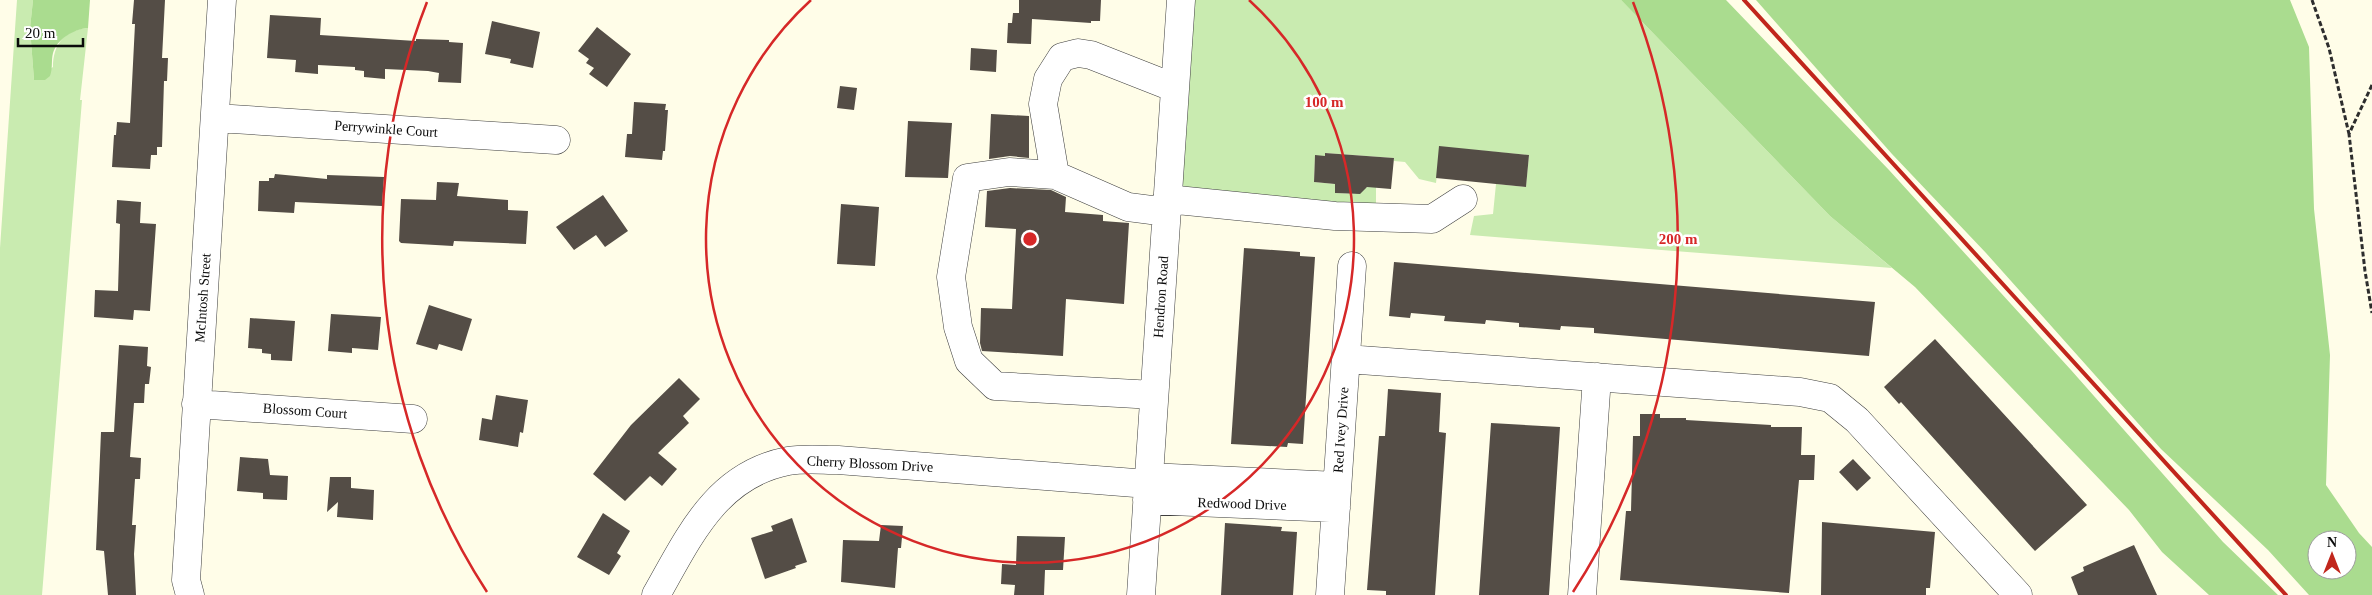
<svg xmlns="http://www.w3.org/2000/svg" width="2372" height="595" font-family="Georgia,serif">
	<rect width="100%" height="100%" fill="#fffde8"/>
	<!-- green -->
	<path fill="#c9ebb0" d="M17,0H33L30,28L34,80L53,67C53,45 64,30 88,28L80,100H82L42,595H0V248Z
		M1191,0H1621L1830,216L1892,268L1470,235L1474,216L1493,214L1496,184L1526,187L1529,155L1440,147L1436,183L1419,179L1405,162L1394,161V158L1325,153V156H1315L1314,182L1335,184V193L1355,194L1367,187H1376V204L1177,196Z"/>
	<!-- forest -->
	<path fill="#aadc8f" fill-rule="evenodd" d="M33,0H90L88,28C74,29 57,39 53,53C51,61 53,68 50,76L45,80H34L30,28Z
		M1621,0H1726L1889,170L2071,370L2223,542L2278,595H2209L2162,552L2129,510L1915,287L1830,216Z
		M1756,0H2290L2309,47L2314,209L2330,355L2326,485L2359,533L2372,547V595H2309L2268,550L2161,449L1986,253L1892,154ZM2317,540H2347V570H2317Z"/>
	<!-- building -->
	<path fill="#544d46" d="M134,0H165L162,58H168L167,81H164L162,147H157V155H151L150,169L112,167L114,135H116L117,122L130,123L135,24H132Z
		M1019,0H1101L1100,21H1091V23L1032,19L1031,44L1007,43L1008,23H1012L1013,13H1019Z
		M270,15L321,18L320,35L416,41V39L449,40V42L463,43L461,83L438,82L439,73L428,71L385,69V79L364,77V71L355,70V67L318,65V74L295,72L296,60L267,58Z
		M492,21L540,32L533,68L510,63L511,59L485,54Z
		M597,27L631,54L607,87L589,74L594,68L586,63L589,59L578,51Z
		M971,48L997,50L996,72L970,70Z
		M840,86L857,88L854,110L837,108Z
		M634,102L666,104L665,110H668L665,151H663L662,160L625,157L627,134H632Z
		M991,114L1029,116V158L1010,156L989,159Z
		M908,121L952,123L948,178L905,177Z
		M1439,146L1529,155L1526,187L1436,178Z
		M1325,153L1394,158L1391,189L1367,187L1360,194L1335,193V184L1314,182L1315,155L1325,156Z
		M275,174L327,179V175L384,177L382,206L295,202L294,213L258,211L259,181H269V178H274Z
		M437,182L459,183L457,196L508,200V210L528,211L526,244L454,241L453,246L401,243L399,241L401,199L436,200Z
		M1010,188L1051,190L1066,197L1065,212L1103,215V221L1129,223L1124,304L1066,299L1063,356L982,351L980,343L981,308L1012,309L1016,229L985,227L987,191Z
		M603,195L628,231L605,247L596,235L574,250L556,227Z
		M117,200L141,202L140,223L156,224L150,311L134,310L133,320L94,317L95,290L118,291L120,224L116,223Z
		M841,204L879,207L875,266L837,264Z
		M1244,248L1300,252V256L1315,257L1303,444L1288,443L1287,447L1231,444Z
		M1394,262L1875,302L1869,356L1594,333V328L1561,326L1560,330L1519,327V323L1486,320L1485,324L1444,321L1445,316L1411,313L1410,318L1389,316Z
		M429,305L472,319L462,351L439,344L437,350L416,344Z
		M331,314L381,317L378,350L352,348V353L328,351Z
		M250,318L295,321L292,361L271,360V354L262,353V349L248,348Z
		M1935,339L2087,505L2035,551L1901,402L1899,404L1884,387Z
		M119,345L148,347L147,366L151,367L149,384H145L144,403H134L130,457L141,458L140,479H135L132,525H136L134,554L136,595H108L104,551L96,550L101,432H114Z
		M679,378L700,399L683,416L689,423L658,453L677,469L662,486L650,476L625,501L593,474L631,425Z
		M1388,389L1441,393L1439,432L1446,433L1435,595H1386V591L1367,590L1379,436H1385Z
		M496,395L528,400L523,433L520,432L518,447L479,440L482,418L492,420Z
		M1640,414H1660V418H1686V420L1771,425V427H1802L1801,455H1815L1814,480H1799L1789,593L1620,580L1626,511H1631L1633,436H1640Z
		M1491,423L1560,427L1549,595H1479Z
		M240,457L268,459L270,475L288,476L287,500L263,499V493L237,491Z
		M1853,459L1871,478L1857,491L1839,472Z
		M330,477H351V488L374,490L373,520L337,517L338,502L327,512Z
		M603,513L630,531L617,553L621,556L609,575L577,557Z
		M792,518L807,562L795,566L796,568L765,579L751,538L773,531L771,526Z
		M1822,522L1935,532L1930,588H1926V595H1821Z
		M1225,523L1282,527L1281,531L1297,532L1293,595H1221Z
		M881,525L903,526L901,548H898L895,588L841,582L843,540L879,541Z
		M1017,536L1065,537L1063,570H1045L1044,595H1014L1015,585L1001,584L1002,564L1016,565Z
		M2134,545L2157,595H2078L2071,577L2084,571L2083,567Z"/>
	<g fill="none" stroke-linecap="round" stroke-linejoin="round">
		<defs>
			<path id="minor" d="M216,118L556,140
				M1055,175L1043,104L1048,79L1062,57L1078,53L1091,55L1175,88
				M1167,199L1335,216L1432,219L1463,199
				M1346,359L1800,392L1830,398L1857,420L2018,595
				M1154,395L995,386L969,361L958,327L951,277L967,178L1009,172L1055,175L1128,207L1167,212
				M196,404L413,419
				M1149,477L1337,486
				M1147,500L1336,508
				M190,595L186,580L222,0
				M656,595C689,537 716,475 788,461C805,458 822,460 838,460L1148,484
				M1141,595L1181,0
				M1330,595L1352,266
				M1582,595L1597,377"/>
		</defs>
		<!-- minor casing -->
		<use href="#minor" stroke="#3e3e3e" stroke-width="29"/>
		<!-- path -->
		<path stroke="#2d2d2d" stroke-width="3" stroke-dasharray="5 2.5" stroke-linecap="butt" d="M2312,0L2329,48L2349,134
			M2372,85L2349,134L2365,271L2372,313"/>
		<!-- minor -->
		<use href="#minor" stroke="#fff" stroke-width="28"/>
		<!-- rail -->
		<path stroke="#c1261c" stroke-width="4" d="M1744,0L2286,595"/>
	</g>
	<!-- distance rings -->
	<g fill="none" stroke="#d62828" stroke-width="2.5">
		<path d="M1249 0A324 324 0 1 1 811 0"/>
		<path d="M487 592A648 648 0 0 1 427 2M1633 2A648 648 0 0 1 1573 592"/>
	</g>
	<g text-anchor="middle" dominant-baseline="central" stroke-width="5" stroke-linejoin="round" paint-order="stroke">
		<!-- street labels -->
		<g font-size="14" fill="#0b0b0b" stroke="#fff">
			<text transform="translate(386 129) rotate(4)">Perrywinkle Court</text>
			<text transform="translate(1161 297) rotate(-86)">Hendron Road</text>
			<text transform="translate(203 298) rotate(-86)">McIntosh Street</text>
			<text transform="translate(305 411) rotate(4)">Blossom Court</text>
			<text transform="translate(1341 430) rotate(-86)">Red Ivey Drive</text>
			<text transform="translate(870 464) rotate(3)">Cherry Blossom Drive</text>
			<text transform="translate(1242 504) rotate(2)">Redwood Drive</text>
		</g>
	</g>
	<circle cx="1030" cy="239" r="8" fill="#d62828" stroke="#fff" stroke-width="2.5"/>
	<g font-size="15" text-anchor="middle" font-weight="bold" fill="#d62828" stroke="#fff" stroke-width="5" stroke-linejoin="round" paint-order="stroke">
		<text x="1324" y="107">100 m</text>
		<text x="1678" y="244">200 m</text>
	</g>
	<!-- north arrow -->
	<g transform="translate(2332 555)"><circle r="24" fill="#ffffff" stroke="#9d9d9d"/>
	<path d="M0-4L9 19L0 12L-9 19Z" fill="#c1261c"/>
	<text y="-8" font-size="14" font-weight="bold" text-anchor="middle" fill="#0b0b0b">N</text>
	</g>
	<!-- scale -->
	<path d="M18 38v8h65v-8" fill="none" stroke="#0b0b0b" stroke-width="2.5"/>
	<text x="25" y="38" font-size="15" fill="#0b0b0b" stroke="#ffffff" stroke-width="4" paint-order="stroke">20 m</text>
</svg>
